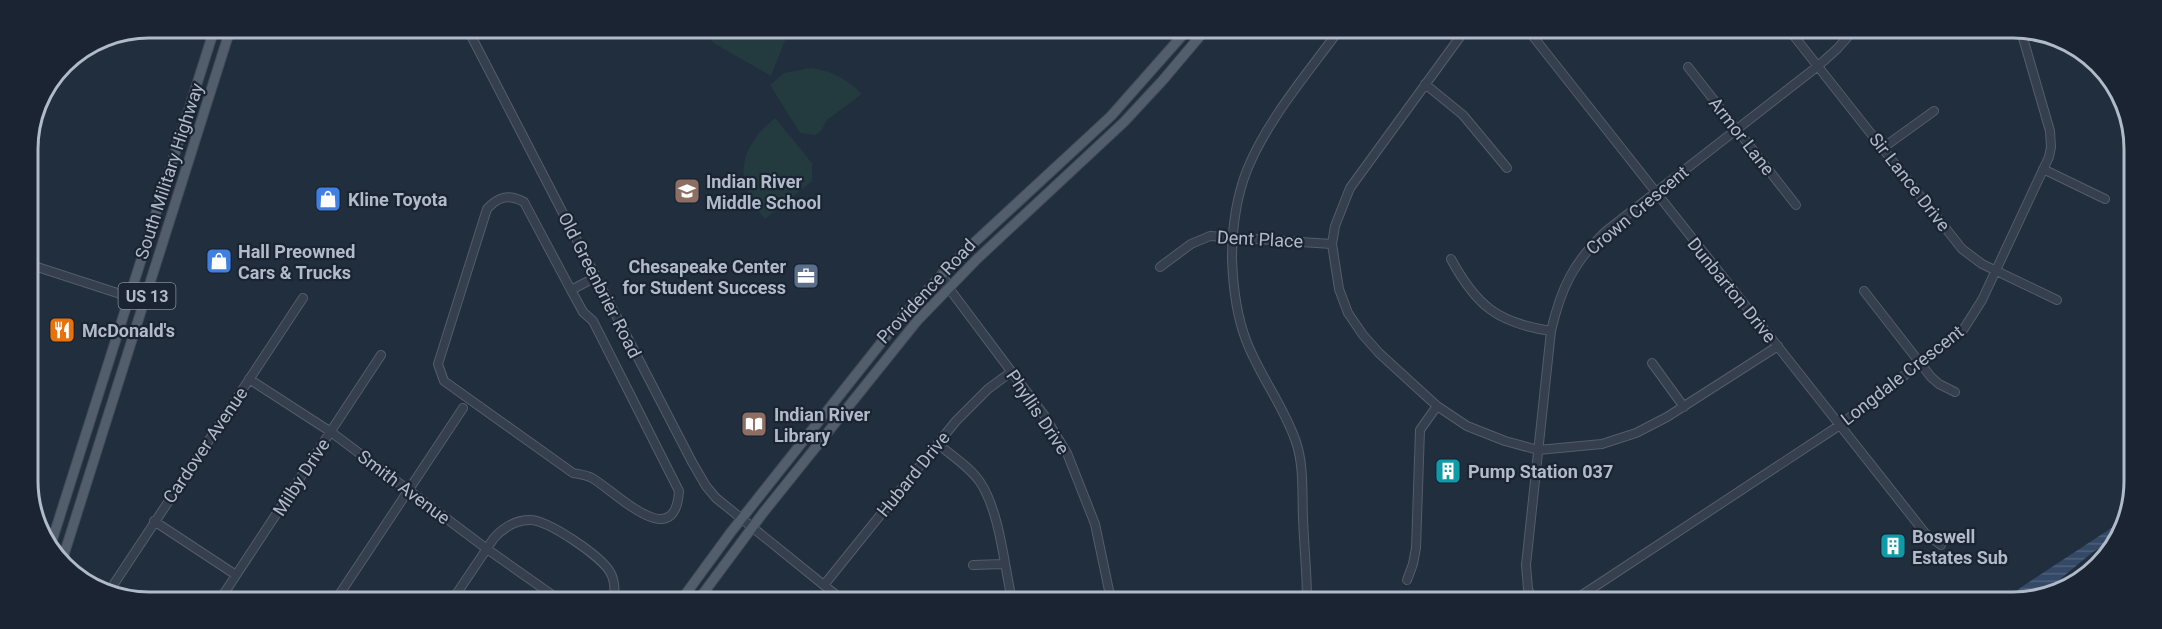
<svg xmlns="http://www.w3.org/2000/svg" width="2162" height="629" font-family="Roboto,sans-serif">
	<defs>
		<pattern id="water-rules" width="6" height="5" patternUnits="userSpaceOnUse" patternTransform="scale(1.5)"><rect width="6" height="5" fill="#334965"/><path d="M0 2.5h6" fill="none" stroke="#4e617a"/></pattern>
	</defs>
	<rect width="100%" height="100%" fill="#212e3d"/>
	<!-- pitch -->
	<path fill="#233b3e" d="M701,28H790L771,76L715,44Z
		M811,68C833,71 846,79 862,94L827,120L821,131L815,135L800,133L770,85L784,73Z
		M775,118L812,163V181L765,219C733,182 737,149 775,118Z"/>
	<!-- water -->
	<path fill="url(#water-rules)" d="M2113,527L2114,535L2111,542L2093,552L2054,584L2021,602H2007L2010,596L2023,586Z"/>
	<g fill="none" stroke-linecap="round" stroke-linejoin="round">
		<defs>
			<path id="minor" d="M467,28L692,462L706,486L716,498L841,599
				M1465,30L1350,188L1335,226L1332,244L1339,289L1348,313L1363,335L1379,353L1437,406L1467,426L1505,441L1538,450L1602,444L1636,433L1667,417L1778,346
				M1528,30L1925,533L1941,545
				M1790,31L1962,249L1982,264L2057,300
				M1688,67L1796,205
				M1425,84L1463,115L1507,168
				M1884,147L1934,111
				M2043,169L2105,199
				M1451,259C1476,305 1497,323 1551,331
				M28,264L145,302
				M1160,267L1191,244L1210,236L1332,244
				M942,273L948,287L1044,415L1067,453L1095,524L1111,600
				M571,290L524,202C509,194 499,196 487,209L438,364L444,381L573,473C579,474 587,475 592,478C615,491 675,555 679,491L593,321L583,312L571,290L596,277
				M1864,291L1931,377L1939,384L1955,392
				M1652,363L1684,407
				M249,379L331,432L487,549L558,599
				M938,444C952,456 970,467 980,482C1000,512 1004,565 1012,600
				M154,521L236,575
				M973,565L1004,564
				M1407,580L1413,564L1416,548L1420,430L1437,406
				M824,585L956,421L988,389L1011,372
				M108,593L303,298
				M221,598L381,355
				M337,598L463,408
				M453,599L494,538C504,527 515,520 530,520C548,520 601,556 610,572C615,580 615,590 614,599
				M1307,600C1307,573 1304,546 1303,518C1302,494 1304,465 1296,442C1284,406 1259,375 1246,340C1236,314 1233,286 1232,259C1232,229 1236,198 1247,170C1267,120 1308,73 1339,30
				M1533,601L1528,589L1526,565L1551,331C1561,288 1573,263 1605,232L1818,66L1837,49L1853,31
				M1573,601L1840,425L1963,330L1982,300L2049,157L2051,147L2050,131L2021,31"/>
			<path id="major" d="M51,544L215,27
				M61,564L231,27
				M682,599L731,532L904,314L964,252L1111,116L1188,29
				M699,599L763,513L917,321L977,259L1124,122L1163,80L1206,29"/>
		</defs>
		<!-- minor casing -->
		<use href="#minor" stroke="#535d6b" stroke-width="10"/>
		<!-- major casing -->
		<use href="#major" stroke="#414b59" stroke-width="11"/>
		<!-- minor -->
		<use href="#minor" stroke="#353f4d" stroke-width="8"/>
		<!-- major -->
		<use href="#major" stroke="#535e6d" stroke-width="9"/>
	</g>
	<!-- icons -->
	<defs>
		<symbol id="school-square" viewBox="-11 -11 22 22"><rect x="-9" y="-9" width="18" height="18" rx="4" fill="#8d6e63" stroke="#1a2432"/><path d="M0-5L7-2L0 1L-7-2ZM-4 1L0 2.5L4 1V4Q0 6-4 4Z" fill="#fff"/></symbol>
		<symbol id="shop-square" viewBox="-11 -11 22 22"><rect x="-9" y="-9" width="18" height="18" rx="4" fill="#3f7fe0" stroke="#1a2432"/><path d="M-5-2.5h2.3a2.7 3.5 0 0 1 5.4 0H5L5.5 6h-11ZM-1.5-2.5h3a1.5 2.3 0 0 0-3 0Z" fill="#fff"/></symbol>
		<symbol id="office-square" viewBox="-11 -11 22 22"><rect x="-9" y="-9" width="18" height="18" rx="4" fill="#5c6f8a" stroke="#1a2432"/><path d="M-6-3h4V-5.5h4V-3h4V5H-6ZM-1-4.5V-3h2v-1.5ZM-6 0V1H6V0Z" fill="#fff"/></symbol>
		<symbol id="restaurant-square" viewBox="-11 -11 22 22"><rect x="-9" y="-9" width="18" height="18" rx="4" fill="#e8710a" stroke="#1a2432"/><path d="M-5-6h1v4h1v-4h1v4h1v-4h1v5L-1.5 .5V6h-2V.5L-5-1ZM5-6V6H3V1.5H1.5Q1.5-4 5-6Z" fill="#fff"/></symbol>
		<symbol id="library-square" viewBox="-11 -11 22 22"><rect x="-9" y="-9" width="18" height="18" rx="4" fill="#8d6e63" stroke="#1a2432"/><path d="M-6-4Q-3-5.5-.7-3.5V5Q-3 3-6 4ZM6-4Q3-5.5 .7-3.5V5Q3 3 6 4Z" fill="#fff"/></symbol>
		<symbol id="building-square" viewBox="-11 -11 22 22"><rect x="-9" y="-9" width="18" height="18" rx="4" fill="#0f9aa8" stroke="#1a2432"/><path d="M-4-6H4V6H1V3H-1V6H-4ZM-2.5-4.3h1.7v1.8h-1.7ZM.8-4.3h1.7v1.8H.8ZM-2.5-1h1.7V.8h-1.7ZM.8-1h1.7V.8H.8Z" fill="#fff"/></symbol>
	</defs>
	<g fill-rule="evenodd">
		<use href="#school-square" x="672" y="176" width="30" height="30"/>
		<use href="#shop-square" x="313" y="184" width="30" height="30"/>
		<use href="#shop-square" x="204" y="246" width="30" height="30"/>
		<use href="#office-square" x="791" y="261" width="30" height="30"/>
		<use href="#restaurant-square" x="47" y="315" width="30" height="30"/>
		<use href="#library-square" x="739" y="409" width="30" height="30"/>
		<use href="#building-square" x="1433" y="456" width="30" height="30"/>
		<use href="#building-square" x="1878" y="531" width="30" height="30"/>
	</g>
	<g text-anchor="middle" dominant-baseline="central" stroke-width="4.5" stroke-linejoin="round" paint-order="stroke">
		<!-- shield labels -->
		<rect fill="#1a2432" stroke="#838d9c" stroke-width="1.5" x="118.5" y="283" width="57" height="26" rx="4.5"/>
		<g font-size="16" font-weight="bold" fill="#b0bac9">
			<text x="147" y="296">US 13</text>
		</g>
		<!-- street labels -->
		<g font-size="18" fill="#b0bac9" stroke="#1a2432">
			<text transform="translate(1742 136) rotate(52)">Armor Lane</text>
			<text transform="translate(169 171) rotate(-72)">South Military Highway</text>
			<text transform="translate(1910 182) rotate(52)">Sir Lance Drive</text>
			<text transform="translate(1637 210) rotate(-40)">Crown Crescent</text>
			<text transform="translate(1260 239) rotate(3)">Dent Place</text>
			<text transform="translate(600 285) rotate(63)">Old Greenbrier Road</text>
			<text transform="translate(1732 290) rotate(51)">Dunbarton Drive</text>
			<text transform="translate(926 291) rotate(-47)">Providence Road</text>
			<text transform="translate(1902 375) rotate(-38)">Longdale Crescent</text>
			<text transform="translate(1038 412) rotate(56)">Phyllis Drive</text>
			<text transform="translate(205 445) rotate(-56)">Cardover Avenue</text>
			<text transform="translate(913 474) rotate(-51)">Hubard Drive</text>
			<text transform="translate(301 477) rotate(-57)">Milby Drive</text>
			<text transform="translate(404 487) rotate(37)">Smith Avenue</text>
		</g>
		<!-- poi labels -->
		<g font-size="18" font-weight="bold" fill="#b0bac9" stroke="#1a2432" text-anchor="start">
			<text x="706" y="181">Indian River<tspan x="706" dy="21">Middle School</tspan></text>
			<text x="348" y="199">Kline Toyota</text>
			<text x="238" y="251">Hall Preowned<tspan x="238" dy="21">Cars &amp; Trucks</tspan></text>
			<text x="786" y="266" text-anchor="end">Chesapeake Center<tspan x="786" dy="21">for Student Success</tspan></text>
			<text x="82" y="330">McDonald's</text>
			<text x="774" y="414">Indian River<tspan x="774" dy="21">Library</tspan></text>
			<text x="1468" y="471">Pump Station 037</text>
			<text x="1912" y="536">Boswell<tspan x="1912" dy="21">Estates Sub</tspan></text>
		</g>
	</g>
	<!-- crop -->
	<path d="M0 0H2162V629H0ZM149 38H2013A111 111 0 0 1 2124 149V481A111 111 0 0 1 2013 592H149A111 111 0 0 1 38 481V149A111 111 0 0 1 149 38Z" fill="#1a2432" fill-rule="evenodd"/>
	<path fill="none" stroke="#b0bac9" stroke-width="3" d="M149 38H2013A111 111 0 0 1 2124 149V481A111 111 0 0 1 2013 592H149A111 111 0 0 1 38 481V149A111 111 0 0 1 149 38Z"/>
</svg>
